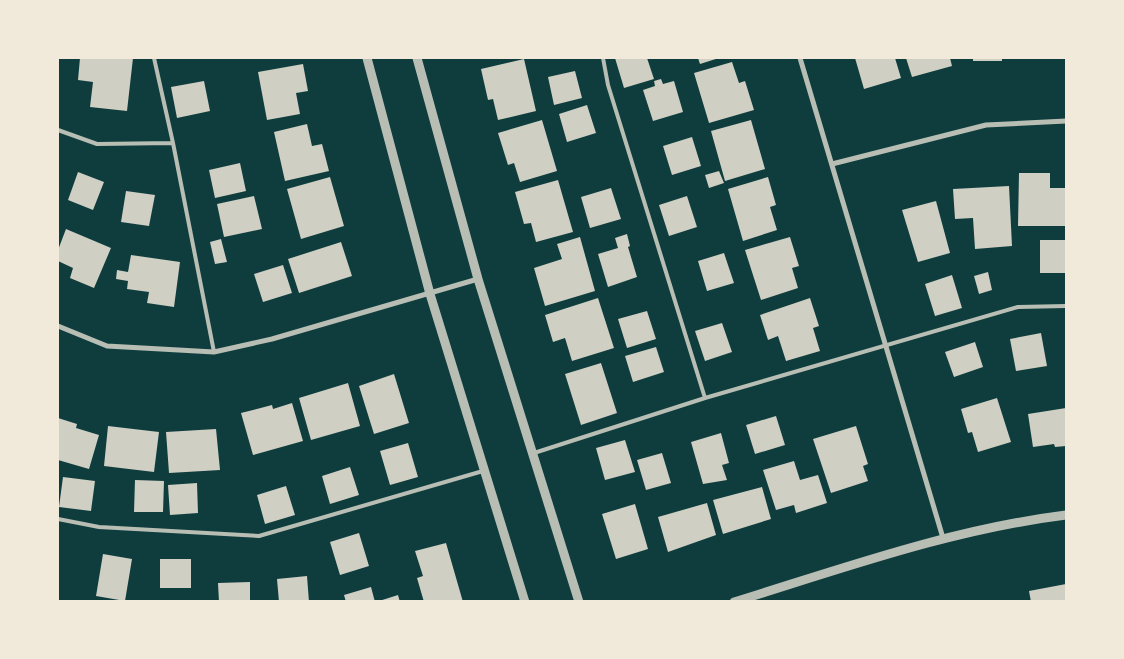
<svg xmlns="http://www.w3.org/2000/svg" width="1124" height="659" font-family="Arial,sans-serif">
	<rect width="100%" height="100%" fill="#0f3d3e"/>
	<!-- building -->
	<path fill="#cfcfc3" d="M80,58H133L127,111L90,107L93,82L78,80Z
		M615,58H647L654,79L624,88Z
		M698,58H719L700,64Z
		M855,58H895L901,78L864,89Z
		M906,58H950L952,66L912,77Z
		M973,58H1002V61H973Z
		M524,59L536,111L498,120L493,99L488,100L481,69Z
		M732,62L739,83L745,81L754,110L709,123L694,73Z
		M303,64L308,91L296,93L300,114L267,120L258,72Z
		M575,71L582,98L554,105L548,77Z
		M661,79L663,84L674,81L683,112L653,121L643,90L655,86L654,81Z
		M204,81L210,111L177,118L171,87Z
		M587,105L596,133L567,142L559,114Z
		M542,120L557,171L520,182L514,163L508,165L498,133Z
		M751,120L765,169L725,181L711,131Z
		M307,124L312,146L322,144L329,171L285,181L274,132Z
		M692,137L701,166L672,175L663,146Z
		M240,163L246,191L215,198L209,170Z
		M719,171L724,183L709,188L705,175Z
		M78,172L104,182L93,210L68,200Z
		M1019,173H1050V188H1066V226H1018Z
		M330,177L344,226L301,239L287,189Z
		M768,177L776,205L770,207L777,230L743,241L728,189Z
		M558,180L573,232L536,242L531,223L524,224L515,192Z
		M1009,186L1012,246L975,249L973,218L955,219L953,189Z
		M611,188L621,219L590,228L581,197Z
		M126,191L155,195L149,226L121,222Z
		M254,196L262,229L224,237L217,204Z
		M687,196L697,227L669,236L659,205Z
		M936,201L950,253L918,262L902,210Z
		M66,229L111,248L94,288L70,278L73,268L58,261V250Z
		M627,234L630,246L628,247L637,277L608,287L598,254L618,248L615,238Z
		M580,237L595,291L545,306L534,268L562,259L557,244Z
		M790,237L799,266L792,268L798,288L761,300L745,250Z
		M221,239L227,262L215,264L210,242Z
		M1040,240H1066V273H1040Z
		M341,242L352,276L299,293L288,259Z
		M724,253L734,283L707,291L698,261Z
		M131,255L180,262L174,307L147,303L149,292L127,289L128,281L116,279L117,270L128,272Z
		M283,265L292,293L263,302L254,274Z
		M988,272L992,290L979,294L974,276Z
		M952,275L962,308L935,316L925,284Z
		M598,298L614,348L572,361L565,338L553,342L545,315Z
		M810,298L819,326L813,328L820,351L786,361L778,336L768,340L760,315Z
		M647,311L656,339L627,348L618,319Z
		M722,323L732,352L705,361L695,331Z
		M1041,333L1047,366L1016,371L1010,339Z
		M975,342L983,367L954,377L945,352Z
		M656,347L664,372L633,382L625,356Z
		M601,363L617,413L581,425L565,374Z
		M394,374L409,423L374,434L359,386Z
		M348,383L360,426L311,440L299,398Z
		M997,398L1011,442L978,452L972,432L968,433L961,409Z
		M292,403L303,441L253,455L241,413L272,405L273,409Z
		M1066,408V446L1055,447L1054,444L1033,447L1028,414Z
		M776,416L785,445L755,454L746,425Z
		M58,418L77,424L76,428L99,435L89,469L58,460Z
		M108,426L159,432L154,472L104,466Z
		M856,426L868,464L863,466L868,481L831,493L813,439Z
		M216,429L220,470L169,473L166,432Z
		M721,433L729,463L722,465L727,480L703,484L691,442Z
		M625,440L635,472L605,480L596,448Z
		M408,443L418,477L390,485L380,451Z
		M662,453L671,483L646,490L637,460Z
		M794,461L800,480L818,475L827,503L796,513L794,505L776,510L763,470Z
		M350,467L359,495L330,504L322,476Z
		M63,477L95,481L91,511L59,507Z
		M135,480L164,481L163,512H134Z
		M197,483L198,513L170,515L168,485Z
		M286,486L295,515L265,524L257,495Z
		M762,487L771,519L723,534L713,500Z
		M707,503L716,535L668,552L658,517Z
		M635,504L648,549L616,559L602,514Z
		M359,533L369,566L340,575L330,542Z
		M446,543L463,602H424L417,578L423,576L415,551Z
		M103,554L132,559L125,601L96,596Z
		M160,559H191V588H160Z
		M307,576L309,602H279L277,579Z
		M250,582V602H219L218,583Z
		M1066,584V602H1031L1029,591Z
		M371,587L375,602H346L344,595Z
		M398,595L400,602H379V601Z"/>
	<g fill="none" stroke-linecap="round" stroke-linejoin="round">
		<!-- service -->
		<path stroke="#b8beb3" stroke-width="4" d="M58,130L97,144L173,143L154,58
			M173,143L214,352
			M705,398L1018,307L1066,306
			M534,453L705,398L608,85L603,58
			M58,519L99,527L259,536L483,471"/>
		<!-- minor -->
		<path stroke="#b8beb3" stroke-width="5" d="M800,58L943,538
			M832,164L986,125L1066,121
			M58,326L107,346L214,352L272,339L478,279"/>
		<!-- tertiary -->
		<path stroke="#b8beb3" stroke-width="9" d="M367,58L430,294L525,602
			M417,58L478,279L579,602
			M734,602C844,568 953,529 1066,515"/>
	</g>
	<!-- border -->
	<rect width="1124" height="659" fill="none" stroke="#f1e9da" stroke-width="118"/>
</svg>
